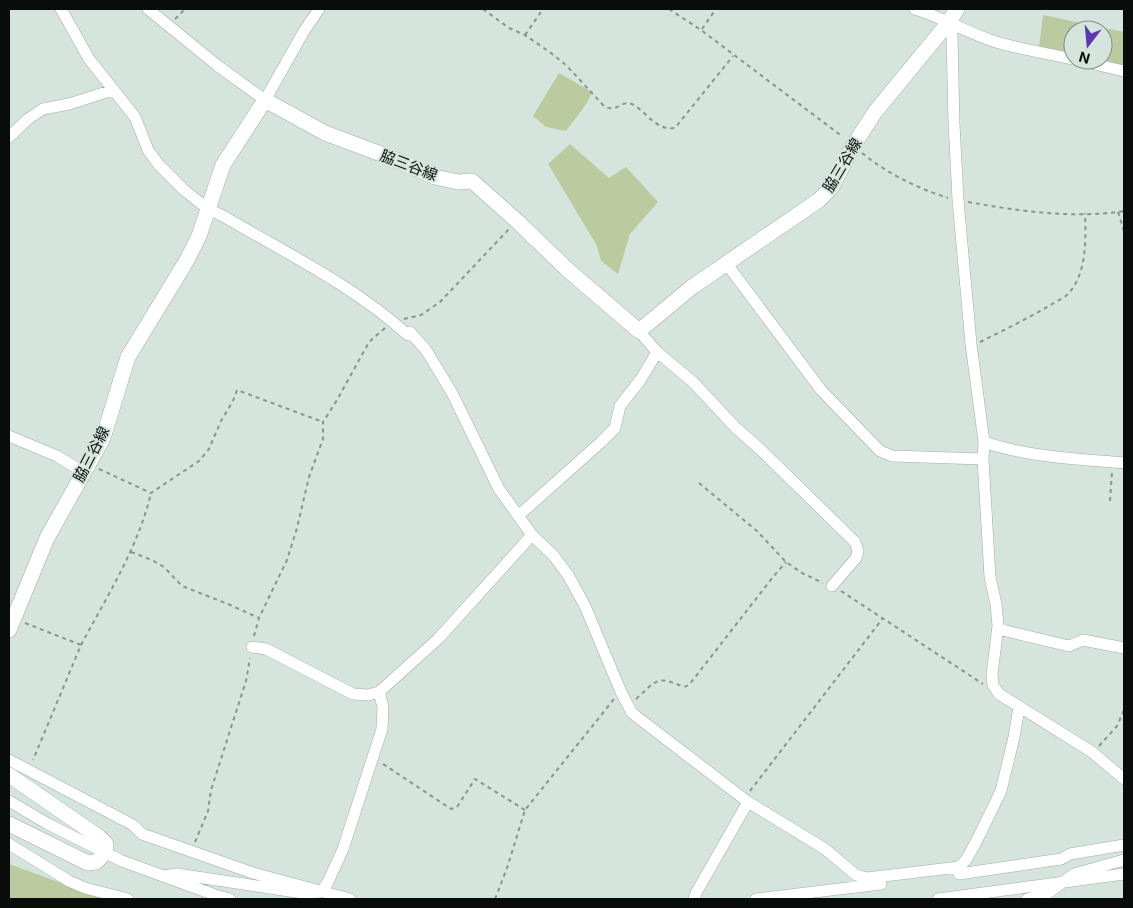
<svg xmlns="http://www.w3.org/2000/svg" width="1133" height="908" font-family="Inter,'Noto Sans JP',sans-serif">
	<rect width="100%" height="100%" fill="#d6e4de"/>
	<!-- green -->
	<path fill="#bccaa0" d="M1043,15L1124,32V68L1091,60H1103V30H1073V56L1039,47Z
		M559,73L592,92L587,103L566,131L546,127L533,116Z
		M570,144L609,178L626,167L658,202L630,234L618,274L601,261L597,246L548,164Z
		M9,864L105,899H9Z"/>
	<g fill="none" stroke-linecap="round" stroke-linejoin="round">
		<defs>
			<path id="minor" d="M61,9L89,59L135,117L148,150L159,165L184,190L208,209L223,216C286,253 354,286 408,335L410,332L426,350L452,393L499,489L532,535L553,555L568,575L585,606L621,692L632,713L748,802L825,849L856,875L867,878L959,867L966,860L976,842L1001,791L1014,737L1019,708
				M148,9L218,66L265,100L304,31L319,9
				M915,9C941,17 964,31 990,40C1016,49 1046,53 1073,59
				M949,22L952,36L954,123L958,200L971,344L984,442L983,459L990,577L996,604L998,626L992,674L993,685L999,694L1092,752L1124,779
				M1077,60L1124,71
				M9,137L28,119L43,109L69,104L113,90
				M726,263L821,390L880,451L892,456L983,459
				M639,331L657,352L693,382L736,428L760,449L855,542L858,551L856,558L832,586
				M9,436L57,456L83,472
				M984,442C1028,457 1078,459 1124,463
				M518,516L601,442L615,428L620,406L641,379L657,352
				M998,629L1069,646L1083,640L1124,648
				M252,647L266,649L353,694L368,695L379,692L438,639L532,535
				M9,760L133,825L142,834L253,873L350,899
				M9,801L48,824L122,861L218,896L230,899
				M9,844L69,881L85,888L128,899
				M959,874L1061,859L1070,854L1124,845
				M163,876L177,874L303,893L321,892L328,882L343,849L382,729L383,707L379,692
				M694,899L696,893L748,802
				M756,899L881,884
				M938,899L1124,874
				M1027,899L1048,893L1074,874L1124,860"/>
			<path id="secondary" d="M9,630L47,538L103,438L128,357L187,260L199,236L223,165L265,100L325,133L389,157L435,177L458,182L472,181L517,221L569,271L639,331L692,287L819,200L831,188L853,146L875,112L949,22L957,9
				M9,775L99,837L106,844L105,853L96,862L88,863L9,824"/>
		</defs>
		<!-- minor casing -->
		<use href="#minor" stroke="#a0ada8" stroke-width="12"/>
		<!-- secondary casing -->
		<use href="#secondary" stroke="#a0ada8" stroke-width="16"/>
		<!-- path -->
		<path stroke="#89948f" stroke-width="2" stroke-dasharray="4 4" stroke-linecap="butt" d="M483,9L509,28L525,35L551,53L566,65L604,106C618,114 621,98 634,105C648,114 657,131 675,128L733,56
			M669,9L701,30L843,137
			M175,19L185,9
			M702,29L716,9
			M525,35L543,9
			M862,153C888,174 917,188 948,198
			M968,202C1019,211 1072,219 1124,211
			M1118,212L1124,231
			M404,319L421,315L440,302L509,229
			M980,342C1004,330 1029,318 1052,304C1057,301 1064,298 1068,294C1087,274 1086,239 1085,213
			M99,469L151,493L199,461L209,449L221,421L233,401L237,390L323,422
			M699,483L757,531L786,562L802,573L823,583
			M1110,501L1112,472
			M131,552L152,560L164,567L182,586L228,604L259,618
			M841,591L983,684
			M25,623L81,645L33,760
			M254,636L259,618L287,560L297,528L309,477L323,439V422L337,400L369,342L385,328
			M81,645C107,596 138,548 151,493
			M636,699C657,680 656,675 684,687L689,685L773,577L786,562
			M1099,746L1117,726L1124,710
			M383,764L451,809L457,807L475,779L525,810
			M750,791L883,618
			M195,842L208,811L211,790L246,681L250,658
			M495,899L507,868L525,810L614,699"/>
		<!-- minor -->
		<use href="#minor" stroke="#fff" stroke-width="11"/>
		<!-- secondary -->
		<use href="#secondary" stroke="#fff" stroke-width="15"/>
	</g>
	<g text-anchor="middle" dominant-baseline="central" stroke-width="4" stroke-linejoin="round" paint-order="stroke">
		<!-- street labels -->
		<g font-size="15" fill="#080d0b" stroke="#d6e4de">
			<text transform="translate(409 165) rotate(21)">脇三谷線</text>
			<text transform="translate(842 165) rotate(-59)">脇三谷線</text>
			<text transform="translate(91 454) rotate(-63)">脇三谷線</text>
		</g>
	</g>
	<!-- border -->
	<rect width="1133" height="908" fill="none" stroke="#080d0b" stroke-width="20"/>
	<!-- north arrow -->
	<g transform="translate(1088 45) rotate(196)"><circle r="24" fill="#d6e4de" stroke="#848e8a"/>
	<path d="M0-4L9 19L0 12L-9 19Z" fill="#5d39b1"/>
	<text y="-8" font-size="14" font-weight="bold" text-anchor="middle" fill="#080d0b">N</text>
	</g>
</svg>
